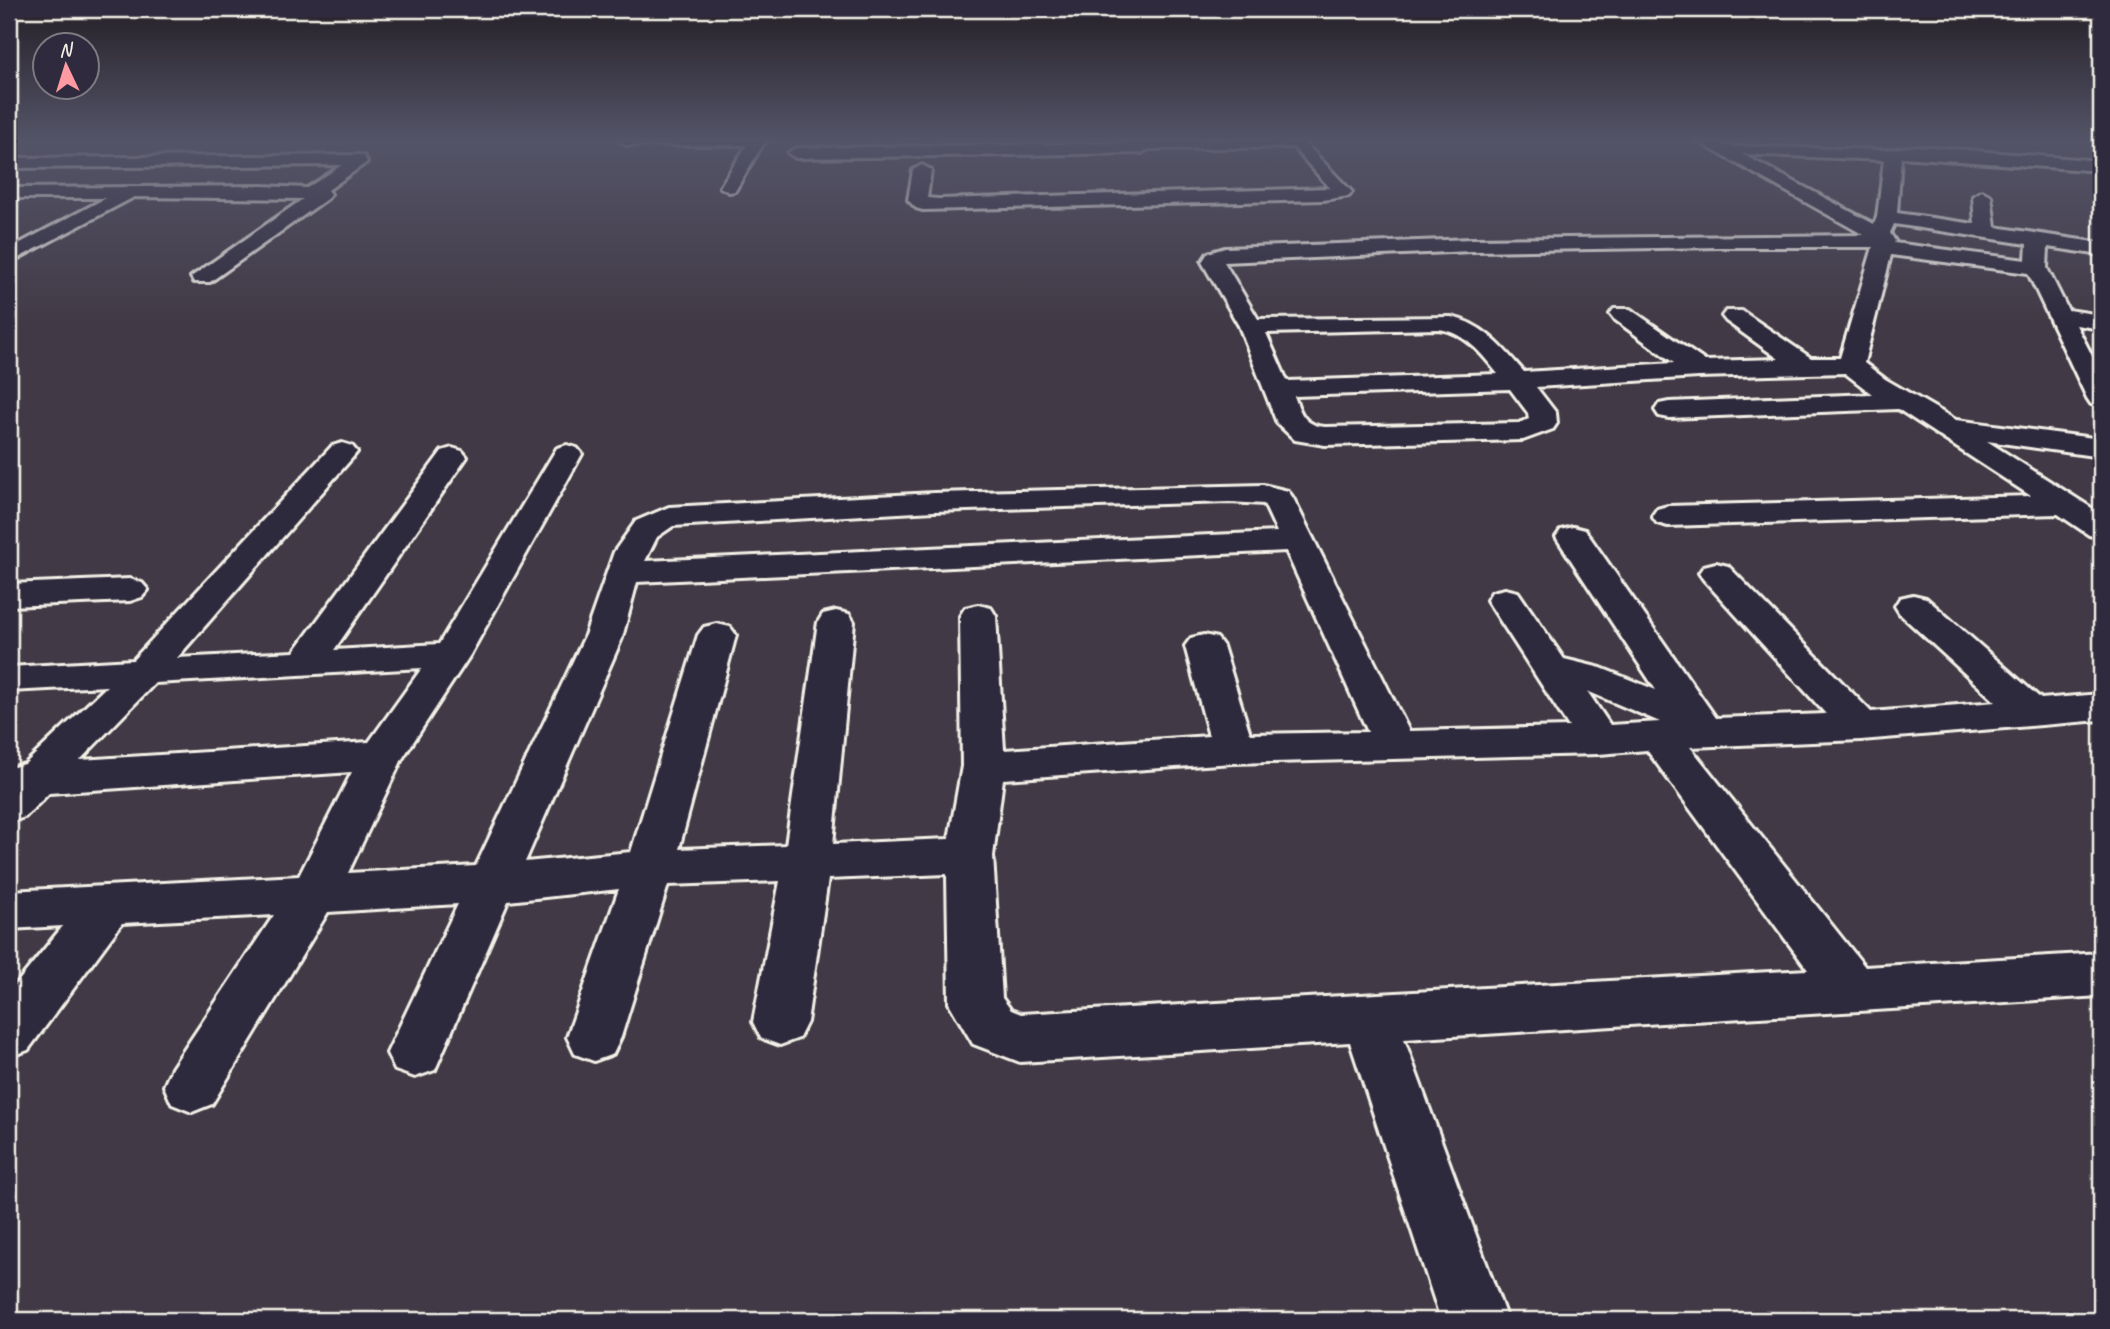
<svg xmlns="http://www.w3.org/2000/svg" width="2110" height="1329" font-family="Caveat,sans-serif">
	<rect width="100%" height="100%" fill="#413945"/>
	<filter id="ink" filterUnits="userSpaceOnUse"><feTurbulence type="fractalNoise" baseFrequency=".0143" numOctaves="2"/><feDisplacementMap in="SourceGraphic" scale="14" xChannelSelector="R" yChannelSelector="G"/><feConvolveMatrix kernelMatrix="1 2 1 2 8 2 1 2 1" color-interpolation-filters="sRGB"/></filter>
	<g filter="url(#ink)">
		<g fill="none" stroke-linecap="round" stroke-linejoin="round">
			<defs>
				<path id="minor" d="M618,140H769L763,144L735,191L729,192L720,187L747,145H626Z
					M1138,140H1302L1352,192L1349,196L1323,200L923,210L916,208L908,200L913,170L922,165L931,170L927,198L938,199L1330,188L1293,147L1149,149L1141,153L796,158L788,153L796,148L1131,143Z
					M1695,140H1714L1725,146L1886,150L1916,146L2101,161V171L1901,157L1897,213L1975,224L1973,196L1982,191L1991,196L1995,227L2101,243V255L2048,247L2047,268L2068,310L2101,315V329L2076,325L2101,373V406L2091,404L2087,398L2028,273L1891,255L1864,363L1885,379L1956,420L2101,439V457L1987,441L2101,514V538L2089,535L2058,514L1668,526L1657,523L1652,516L1657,509L1668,506L2031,496L1898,409L1669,418L1659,416L1655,410L1659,404L1669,402L1872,394L1845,373L1699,377L1536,387L1556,413L1557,423L1553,429L1523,440L1325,445L1295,440L1277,423L1239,326L1202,262L1208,253L1225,248L1472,239L1864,235ZM1742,154L1884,160L1877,217L1874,224ZM1894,224L2027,244L2026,260L1894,243L1895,241L1890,233ZM1720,247H1873L1840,358H1811L1742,311H1726L1722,316L1726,321L1779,359L1705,361L1630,309H1614L1610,314L1614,319L1674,363L1524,372C1503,348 1484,324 1451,317L1258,319L1224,262L1472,251ZM1438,329C1465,332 1482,354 1498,374L1287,381L1266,333ZM1510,389L1528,413L1529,419L1519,423L1325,427C1304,425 1301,414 1294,396Z
					M358,155L364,156L367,162L328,190L331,194L328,198L210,282H194L191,277L303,199L134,197L9,263V249L106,198H9V188L262,186L307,188L342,165L9,168V158Z
					M342,443L352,446L357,452L352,458L177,658L294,652L442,451L452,448L462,451L467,457L334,650L439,644L557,448L567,445L577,448L582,454L470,655L402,759L348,873L476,866L584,638L614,552L636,521L669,507L934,493L1263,485L1288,491L1293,498L1409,731L1569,727L1487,600L1492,592L1505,589L1518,592L1564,659L1601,668L1656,690L1556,537L1561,530L1573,527L1585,530L1716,718L1826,714L1704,580L1699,573L1704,566L1716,563L1728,566L1871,712L1996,702L1900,614L1895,606L1900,598L1913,595L1926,598L2041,699L2101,694V720L1861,740L1690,747L1865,967L2101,953V996L1404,1039L1507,1320H1441L1350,1042L1020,1062L973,1044L949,1003L947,874L828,879L807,1022L799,1038L780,1045L761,1038L753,1022L780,881L668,885L621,1037L613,1054L594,1061L575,1054L567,1037L619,889L508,901L435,1070L415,1077L395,1070L387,1053L458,904L328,912L212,1104L192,1112L172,1104L164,1086L172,1068L274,915L122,923L28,1050L9,1057V993L63,926L9,929V891L299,876L352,772L49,793L25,817L9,822L10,768L25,764L107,686L9,691V667L133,660L332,446ZM1229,502L1264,504L1277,532L645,561L657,537L673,526L934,511ZM1286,551L1368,732L1250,734L1223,646L1217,638L1204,635L1191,638L1185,646L1209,736L1004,750L996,616L991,608L978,605L965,608L960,616L962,766L949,839L833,844L854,622L849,614L836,611L823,614L818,622L786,845L679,849L736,635L730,627L717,624L704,627L698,635L631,852L525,862L622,638L637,582ZM422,668L369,742L80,760L155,683ZM1587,691L1660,722L1610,725ZM1647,750L1808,970L1021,1014L1011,1010L1002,998L993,856L1003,779L1233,763L1599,754Z
					M130,579L142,583L148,590L142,597L130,601L9,606V584Z"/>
			</defs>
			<!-- minor casing -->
			<use href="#minor" stroke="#f4f1e8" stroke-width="6"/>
			<!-- minor -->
			<use href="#minor" fill="#2f2a3d" fill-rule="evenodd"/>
		</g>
	</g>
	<!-- sky -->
	<linearGradient id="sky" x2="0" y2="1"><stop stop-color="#241f26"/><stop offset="0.43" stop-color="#545468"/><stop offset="1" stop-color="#545468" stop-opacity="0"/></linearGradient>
	<rect width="2110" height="326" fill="url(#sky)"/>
	<!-- margin -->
	<rect width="2110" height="1329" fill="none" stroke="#2f2a3d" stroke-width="35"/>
	<rect x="18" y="18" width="2075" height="1294" fill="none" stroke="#f4f1e8" stroke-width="2.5" filter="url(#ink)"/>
	<!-- north arrow -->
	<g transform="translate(66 66) rotate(356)"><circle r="33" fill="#2f2a3d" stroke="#7e7a81" stroke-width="2"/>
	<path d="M0-5L12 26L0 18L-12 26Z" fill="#ff9aa2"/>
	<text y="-10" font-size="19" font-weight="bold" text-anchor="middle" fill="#f4f1e8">N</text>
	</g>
</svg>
